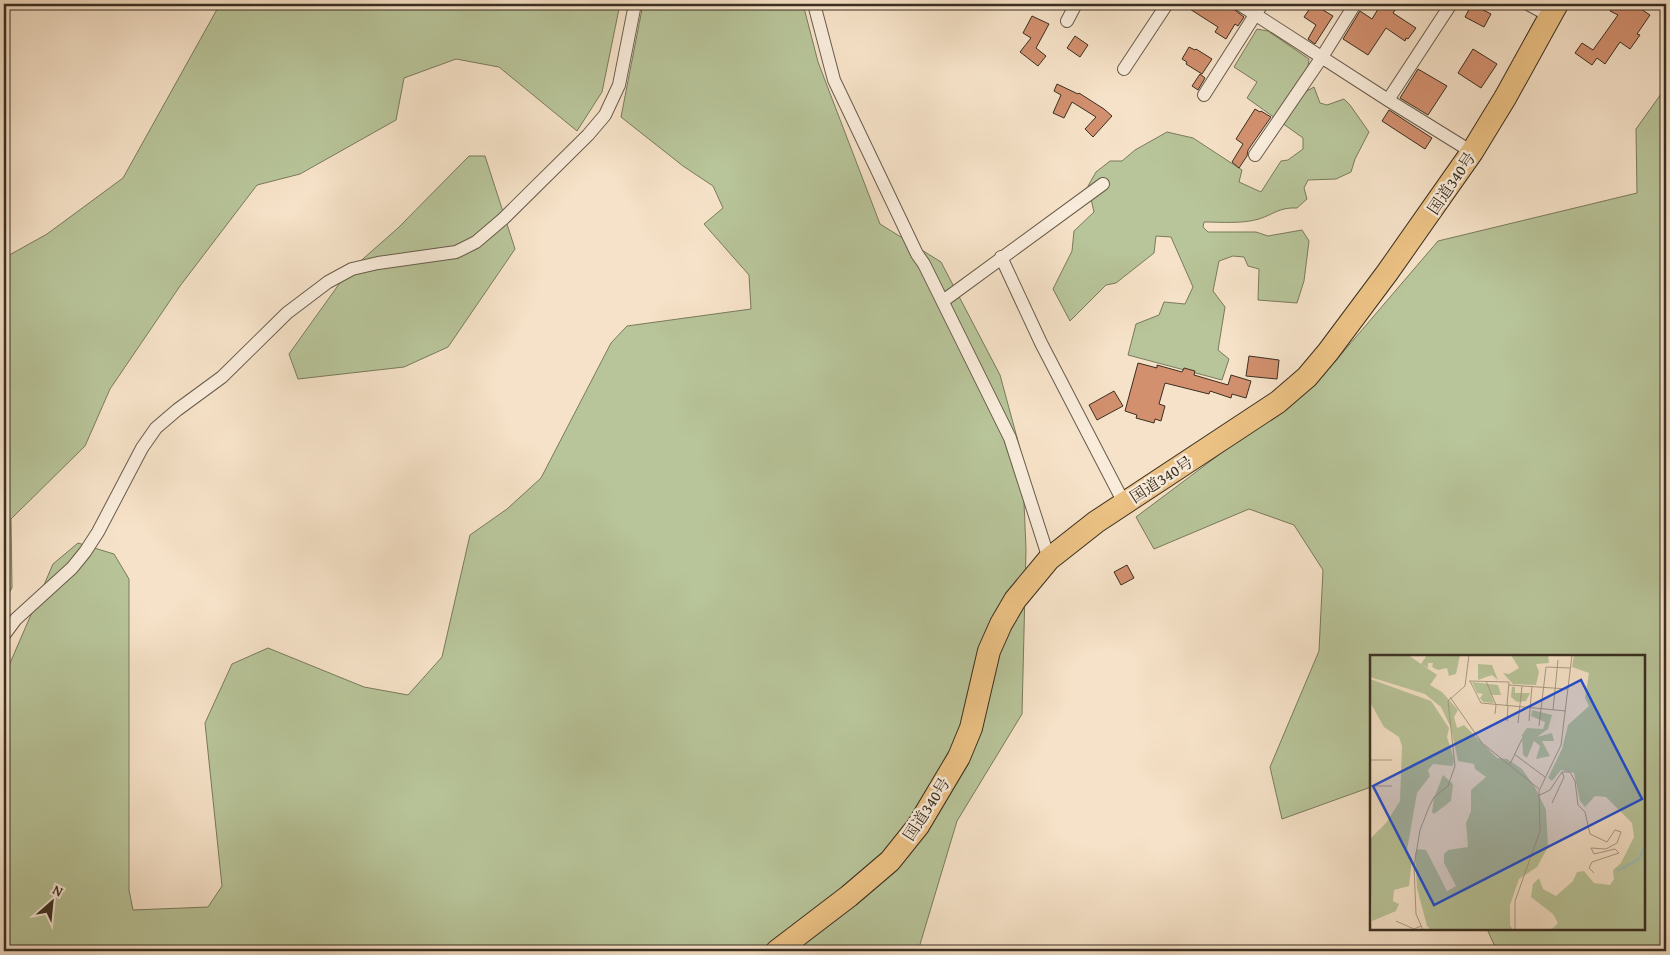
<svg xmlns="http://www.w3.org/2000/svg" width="1670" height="955" font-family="'Gentium Book Plus','Noto Serif JP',serif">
	<rect width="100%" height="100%" fill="#f6e2c8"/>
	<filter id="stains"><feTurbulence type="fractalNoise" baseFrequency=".004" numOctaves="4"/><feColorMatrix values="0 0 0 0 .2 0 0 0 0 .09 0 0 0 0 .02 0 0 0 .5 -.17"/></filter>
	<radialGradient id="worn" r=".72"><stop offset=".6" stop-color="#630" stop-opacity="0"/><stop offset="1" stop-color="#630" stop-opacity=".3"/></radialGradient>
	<!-- green -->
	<path fill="#b8c499" stroke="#797a5d" d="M220,4H620L602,92L577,131L499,67L456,59L404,78L396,120L300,174L257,185L180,286L110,389L85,446L11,519L12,588L4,601V258L47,234L123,178Z
		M643,4H803L818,62L880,224L941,262L1000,375L1022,456L1026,549L1022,714L957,821L918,951H4V677L53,564L78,543L114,554L129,579V890L133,910L208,907L222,886L205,723L232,664L268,648L364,687L408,695L442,657L470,535L507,509L541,478L611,343L627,326L751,309L749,275L704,224L723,208L713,186L683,166L621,117Z
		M1257,29L1268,31L1309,59L1305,92L1314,87L1320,103L1327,105L1344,99L1350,105L1369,132L1355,159L1351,172L1336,179L1308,180L1304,188L1307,199L1297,208C1280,207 1274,214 1259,219C1242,224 1222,222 1204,222L1203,227L1208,232H1256L1268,236L1302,230L1309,241L1304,281L1297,303L1258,300L1259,269L1248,266L1244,257L1233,256L1219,261L1213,291L1225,307L1218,350L1229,359L1222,380L1128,355L1136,324L1159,315L1164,302L1185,304L1193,287L1171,237L1156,236L1154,253L1116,283L1106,285L1070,321L1053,289L1072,251L1074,231L1094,212L1088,186L1096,172L1110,161H1122L1135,150L1167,132L1193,138L1242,170L1239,182L1261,192L1281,161L1288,160L1303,149V138L1247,98L1257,82L1234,67Z
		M1666,87V951H1497L1487,929H1644V656H1371V787L1282,819L1270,767L1319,651L1323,570L1294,525L1249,509L1154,549L1136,517L1320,379L1438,241L1637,193L1636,129Z
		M469,156H485L515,249L448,347L404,367L298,379L289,354L347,273L398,228Z"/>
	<!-- building -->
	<path fill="#d2906f" stroke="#3a2f21" d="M1182,4H1227L1244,17L1238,26L1235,24L1226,39L1215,32L1218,27Z
		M1313,4L1333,16L1315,44L1308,39L1316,25L1304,17Z
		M1381,4H1399L1393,13L1416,28L1408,39L1406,38L1405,41L1386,28L1368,55L1343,39L1360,11L1372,19Z
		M1472,4L1491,14L1484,27L1465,17Z
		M1615,4H1645L1641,9L1650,15L1637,34L1640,35L1630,49L1620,42L1605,64L1597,58L1592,65L1575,53L1582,43L1593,50L1618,15L1610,11Z
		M1032,16L1049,24L1036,48L1046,56L1038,66L1020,52L1031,38L1023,33Z
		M1075,36L1088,45L1080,57L1067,48Z
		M1189,47L1195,50L1196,49L1212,59L1202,74L1186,64L1187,62L1182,59Z
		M1473,49L1497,64L1481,88L1458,73Z
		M1418,69L1447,86L1428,115L1400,98Z
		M1200,74L1205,78L1198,90L1192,86Z
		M1057,84L1078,94L1079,93L1104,109L1112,116L1093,137L1085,129L1096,117L1072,102L1064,118L1053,113L1061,95L1054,91Z
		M1255,109L1260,112L1261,111L1271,117L1248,150L1247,156L1239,168L1232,162L1243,144L1236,139Z
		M1389,110L1432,138L1425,149L1382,121Z
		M1249,356L1279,360L1277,379L1246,376Z
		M1138,363L1157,368V365L1182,372L1184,368L1195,371L1194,375L1228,385L1231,375L1251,381L1246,398L1232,394L1231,398L1210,391L1209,394L1165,383L1159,404L1165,406L1161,421L1155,419L1154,423L1136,418L1137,415L1125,411Z
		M1114,391L1123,406L1097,420L1089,405Z
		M1127,565L1134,578L1121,585L1114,572Z"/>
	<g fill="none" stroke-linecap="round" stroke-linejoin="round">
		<defs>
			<path id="street" d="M814,4L834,80L917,254L924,264L1010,438L1049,559
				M1239,4L1388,100L1472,152
				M1528,4L1550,16
				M1067,21L1076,4
				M1124,69L1167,4
				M1204,95L1262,4
				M1388,100L1451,4
				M1255,155L1322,57L1355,4
				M1001,257L1041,343L1124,503
				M943,301L1103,184
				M4,635L16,619L72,568L85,552L98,532L142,448L156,428L177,410L222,377L287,313L328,282L352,269L378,263L456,252L476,242L503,219L588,135L605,115L619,85L635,4"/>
			<path id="highway" d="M777,951L849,896L890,861L918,826L959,757L971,728L989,651L1001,624L1015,600L1049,559L1096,522L1278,402L1307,377L1328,352L1387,273L1472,152L1505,98L1557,4"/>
		</defs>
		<!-- street casing -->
		<use href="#street" stroke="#695c4b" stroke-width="14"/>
		<!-- highway casing -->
		<use href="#highway" stroke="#3a2f21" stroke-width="24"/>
		<!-- street -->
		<use href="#street" stroke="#f9ecdb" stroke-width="12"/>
		<!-- highway -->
		<use href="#highway" stroke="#ebc184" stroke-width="22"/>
	</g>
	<g text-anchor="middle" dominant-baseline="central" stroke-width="5" stroke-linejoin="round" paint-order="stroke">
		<!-- street labels -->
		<g font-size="16" fill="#3a2f21" stroke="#f9ecdb">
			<text transform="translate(1451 183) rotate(-56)">国道340号</text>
			<text transform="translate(1161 479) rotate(-33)">国道340号</text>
			<text transform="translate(926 809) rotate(-57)">国道340号</text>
		</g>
	</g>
	<!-- overview -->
	<g transform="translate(1370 655)">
		<rect width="275" height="275" fill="#f6e2c8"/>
		<path d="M0,0H38L67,20L60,30L72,37L88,55L84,62L87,73L94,70L127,103L137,104L152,114L166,134L176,155L178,192L167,212L149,224L140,250V270L143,275H61L57,271L47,233L45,198L47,194L56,195L77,236L86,231L74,208V199L78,195L98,192L96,168L101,156V135L116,122L105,114L104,109L88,106L81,73L71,52L55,39L0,22ZM57,0H90L86,19L79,21L77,13L68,15L62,12L63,8H58V13L51,9ZM141,0H178L179,8L166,9L169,17L166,30L143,29L133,18L139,19L149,13ZM204,0H275V275H181L188,268L183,259L161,242L163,229L169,223L173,234L186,241L203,226L207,217L214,216L224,228L240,230L244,224L243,215L251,208L264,182L262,168L236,142L225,141L215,152L210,146L204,118L191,115L182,126L178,123L192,94L198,70L219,51L215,43L219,18L202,12ZM108,9L122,10L128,25L122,20L108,25ZM0,24L61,46L79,73L77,82L84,104L83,111L63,109L58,115L60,121L47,138L37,195L42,204L39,231L24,235L23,246L29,249L26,256L2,266L0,184L16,168L30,146L32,91L29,82L14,72L0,47ZM102,27L128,30L131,40H121L124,48L113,47L110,43L113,39L107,38ZM142,32H145V38H160L156,46L147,47L141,42ZM162,55L182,60L178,74L167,82L182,78L184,86H172L180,101L166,104L170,91L164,86L157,103L153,100L152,80L157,73L173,74L175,67L161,61ZM73,120L83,129L81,146L64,159L62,157L64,143Z" fill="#b8c499"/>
		<path fill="none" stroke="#9dbeb4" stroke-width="2.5" d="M247,216L269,204L275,191"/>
		<path fill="none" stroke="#ab9a85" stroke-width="1" d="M99,26L139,27L137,50M100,26L111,48L196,56M116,26L126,50L125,59M139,30L197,34M80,42L112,88L169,134M183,55L188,5M137,66L138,51M159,66L162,31M148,68L152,31M169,71L176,12L200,13M144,99L175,122M0,105H22M140,109L152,84M0,131H22M168,141L180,135L192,117H200L205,126L208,150L215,157L220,179L237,187L245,175L251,177L247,188L236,194L221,193L224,199L245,194L249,198L222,207L219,213L224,218M182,148L194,122L192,117M26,266L44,274L51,271M53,275L46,259L44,211L50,175L59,152L64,142L78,131L85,111L78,46L95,31L99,0M145,275V246L170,176L169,136L191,90L202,0"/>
		<path fill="#1d4ed8" fill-opacity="0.15" stroke="#1d4ed8" stroke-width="2.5" d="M211,25L272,144L64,250L3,131Z"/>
		<rect width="275" height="275" fill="none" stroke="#3a2f21" stroke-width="2.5"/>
	</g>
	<!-- margin -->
	<rect width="1670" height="955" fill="none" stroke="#f6e2c8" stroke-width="20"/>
	<rect x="5" y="5" width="1660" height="945" fill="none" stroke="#3a2f21" stroke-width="2.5"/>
	<rect x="10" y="10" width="1650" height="935" fill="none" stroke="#3a2f21"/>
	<!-- north arrow -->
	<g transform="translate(52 902) rotate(27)" stroke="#f9ecdb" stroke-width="4" paint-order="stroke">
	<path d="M0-4L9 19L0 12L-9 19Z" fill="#3a2f21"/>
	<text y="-8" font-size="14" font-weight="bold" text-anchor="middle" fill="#3a2f21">N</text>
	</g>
	<rect width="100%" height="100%" filter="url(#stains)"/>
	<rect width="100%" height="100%" fill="url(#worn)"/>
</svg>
